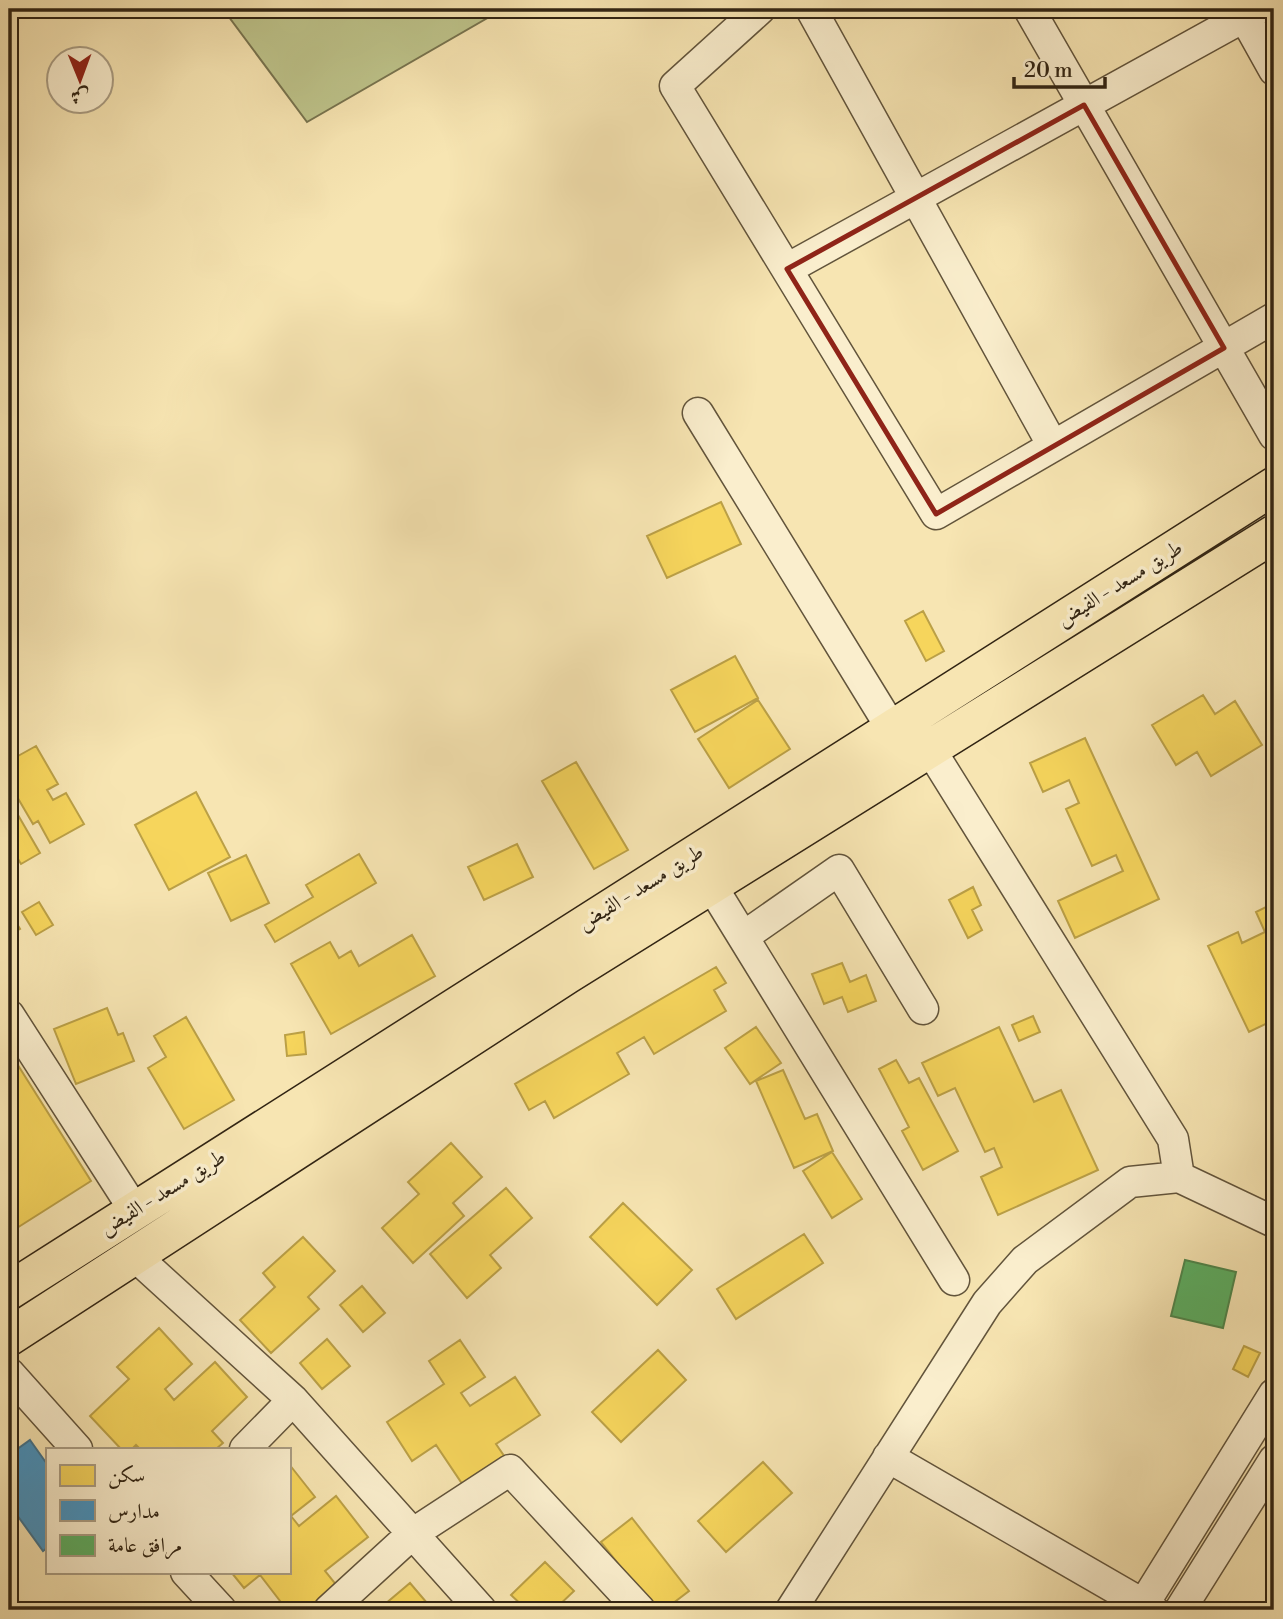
<svg xmlns="http://www.w3.org/2000/svg" width="1283" height="1619" font-family="'Libre Bodoni',Amiri,serif">
	<rect width="100%" height="100%" fill="#f7e5b2"/>
	<filter id="stains"><feTurbulence type="fractalNoise" baseFrequency=".00286" numOctaves="4"/><feColorMatrix values="0 0 0 0 .2 0 0 0 0 .09 0 0 0 0 .02 0 0 0 .5 -.17"/></filter>
	<radialGradient id="worn" r=".72"><stop offset=".6" stop-color="#630" stop-opacity="0"/><stop offset="1" stop-color="#630" stop-opacity=".3"/></radialGradient>
	<!-- pitch -->
	<path fill="#bec48b" stroke="#78744f" stroke-width="2" d="M223,9H503L307,122Z"/>
	<!-- homes -->
	<path fill="#f6d55c" stroke="#bba046" stroke-width="2" d="M721,502L741,544L667,578L647,536Z
		M923,611L944,651L926,661L905,621Z
		M735,656L758,698L695,732L671,690Z
		M1203,695L1215,714L1235,701L1262,745L1211,776L1197,752L1176,765L1152,725Z
		M758,700L790,749L729,788L698,739Z
		M1085,738L1159,899L1075,938L1058,901L1123,871L1116,855L1092,866L1066,809L1079,803L1069,780L1043,792L1030,763Z
		M36,746L58,784L47,790L53,800L66,793L84,824L50,843L38,821L33,824L9,783V761Z
		M576,762L628,850L594,869L542,781Z
		M196,792L230,857L169,890L135,825Z
		M18,815L40,853L21,864L9,844V820Z
		M517,844L533,877L484,900L468,867Z
		M359,854L376,883L275,942L265,925L313,897L306,885Z
		M246,855L269,903L231,921L208,873Z
		M973,887L981,905L972,910L982,930L968,938L949,900Z
		M39,902L53,925L36,935L22,912Z
		M1274,903V964L1271,966L1274,974V1020L1249,1032L1208,946L1238,932L1242,943L1265,932L1256,912Z
		M9,911L20,929L9,935Z
		M412,935L435,976L331,1034L291,964L330,942L339,958L351,951L359,966Z
		M842,963L850,982L866,975L876,1001L848,1012L842,997L824,1004L812,974Z
		M716,967L726,983L714,990L726,1011L654,1054L644,1037L617,1053L629,1074L554,1118L545,1101L529,1110L515,1084Z
		M107,1008L118,1035L123,1033L134,1061L76,1084L54,1029Z
		M1033,1016L1040,1032L1019,1041L1012,1025Z
		M186,1017L234,1100L184,1129L148,1068L166,1057L154,1036Z
		M756,1027L781,1063L750,1084L725,1048Z
		M999,1027L1034,1102L1061,1090L1098,1170L998,1215L981,1177L1002,1167L994,1148L985,1152L955,1088L938,1096L922,1063Z
		M304,1032L306,1054L287,1056L285,1035Z
		M9,1051L91,1181L9,1233Z
		M896,1060L909,1083L919,1078L958,1151L923,1170L902,1131L909,1127L879,1069Z
		M783,1070L805,1119L817,1114L833,1151L794,1168L756,1081Z
		M451,1143L482,1177L453,1203L464,1216L413,1263L382,1228L419,1194L408,1182Z
		M832,1152L862,1199L832,1218L803,1171Z
		M506,1188L532,1218L490,1255L501,1268L467,1298L430,1254Z
		M623,1203L692,1270L657,1305L590,1237Z
		M804,1234L823,1263L736,1319L717,1289Z
		M303,1237L335,1271L308,1297L319,1309L271,1353L240,1320L275,1287L263,1273Z
		M362,1286L385,1313L363,1332L340,1305Z
		M159,1328L192,1364L165,1389L174,1400L215,1362L247,1397L212,1431L223,1443L216,1449H140L136,1445L132,1449H121L90,1416L129,1379L117,1367Z
		M327,1339L350,1366L322,1389L300,1363Z
		M460,1340L485,1377L461,1393L470,1406L515,1377L540,1415L496,1444L511,1466L469,1494L436,1445L412,1461L387,1422L444,1384L429,1361Z
		M1244,1346L1260,1353L1248,1377L1233,1369Z
		M658,1350L686,1380L621,1442L592,1412Z
		M763,1462L792,1493L726,1552L698,1521Z
		M289,1464L315,1497L291,1516L299,1526L336,1496L368,1537L325,1571L338,1587L308,1610H287L260,1575L244,1588L231,1572H289Z
		M632,1518L689,1591L664,1610H655L601,1542Z
		M545,1562L574,1591L554,1610H527L511,1595Z
		M410,1583L433,1610H378Z"/>
	<!-- schools -->
	<path fill="#4393c3" stroke="#3e728e" stroke-width="2" d="M30,1440L47,1464V1548L43,1551L9,1504V1455Z"/>
	<!-- public -->
	<path fill="#5aae61" stroke="#4e854a" stroke-width="2" d="M1185,1260L1236,1272L1223,1328L1171,1316Z"/>
	<g fill="none" stroke-linecap="round" stroke-linejoin="round">
		<defs>
			<path id="minor" d="M760,9L675,86L936,514L1274,318
				M811,9L1053,446
				M1029,9L1274,435
				M1240,9L1274,70
				M787,269L1258,9
				M698,413L892,729
				M930,749L1173,1139L1179,1177
				M711,885L954,1280
				M743,937L839,870L923,1009
				M9,1015L135,1211
				M135,1256L293,1400L481,1610
				M9,1373L77,1449
				M245,1449L293,1400
				M888,1457L1153,1610
				M186,1572L221,1610
				M329,1610L412,1534L510,1470L640,1610
				M791,1610L987,1303L1025,1260L1130,1182L1179,1177L1274,1222
				M1140,1610L1274,1394
				M1180,1610L1274,1460"/>
			<path id="major" d="M9,1291L1274,486
				M9,1337L567,975L1274,534"/>
		</defs>
		<!-- minor casing -->
		<use href="#minor" stroke="#62543b" stroke-width="33"/>
		<!-- major casing -->
		<use href="#major" stroke="#312413" stroke-width="40"/>
		<!-- minor -->
		<use href="#minor" stroke="#faeecd" stroke-width="30"/>
		<!-- major -->
		<use href="#major" stroke="#f7e5b2" stroke-width="37"/>
	</g>
	<!-- marked area -->
	<path fill="none" stroke="#8f2418" stroke-width="5" stroke-linejoin="round" d="M1084,105L1224,348L936,514L787,269Z"/>
	<g text-anchor="middle" dominant-baseline="central" stroke-width="7" stroke-linejoin="round" paint-order="stroke">
		<!-- street labels -->
		<g font-size="21" fill="#312413" stroke="#faeecd">
			<text transform="translate(1120 584) rotate(-32)">طريق مسعد - الفيض</text>
			<text transform="translate(641 888) rotate(-32)">طريق مسعد - الفيض</text>
			<text transform="translate(163 1193) rotate(-32)">طريق مسعد - الفيض</text>
		</g>
	</g>
	<!-- margin -->
	<rect width="1283" height="1619" fill="none" stroke="#f7e5b2" stroke-width="35"/>
	<rect x="10" y="10" width="1262" height="1598" fill="none" stroke="#312413" stroke-width="3.5"/>
	<rect x="18" y="18" width="1248" height="1584" fill="none" stroke="#312413" stroke-width="2"/>
	<!-- legend -->
	<rect x="46" y="1448" width="245" height="126" fill="#faeecd" stroke="#aa9d83" stroke-width="2"/>
	<rect x="60" y="1465" width="35" height="21" fill="#f6d55c" stroke="#aa9d83" stroke-width="2"/>
	<text x="108" y="1482" font-size="21" fill="#312413">سكن</text>
	<rect x="60" y="1500" width="35" height="21" fill="#4393c3" stroke="#aa9d83" stroke-width="2"/>
	<text x="108" y="1518" font-size="21" fill="#312413">مدارس</text>
	<rect x="60" y="1535" width="35" height="21" fill="#5aae61" stroke="#aa9d83" stroke-width="2"/>
	<text x="108" y="1552" font-size="21" fill="#312413">مرافق عامة</text>
	<!-- north arrow -->
	<g transform="translate(80 80) rotate(179)"><circle r="33" fill="#faeecd" stroke="#aa9d83" stroke-width="2"/>
	<path d="M0-5L12 26L0 18L-12 26Z" fill="#8f2418"/>
	<text y="-10" font-size="19" font-weight="bold" text-anchor="middle" fill="#312413">ش</text>
	</g>
	<!-- scale -->
	<path d="M1014 77v10h91v-10" fill="none" stroke="#312413" stroke-width="3.5"/>
	<text x="1024" y="77" font-size="21" fill="#312413" stroke="#faeecd" stroke-width="5" paint-order="stroke">20 m</text>
	<rect width="100%" height="100%" filter="url(#stains)"/>
	<rect width="100%" height="100%" fill="url(#worn)"/>
</svg>
